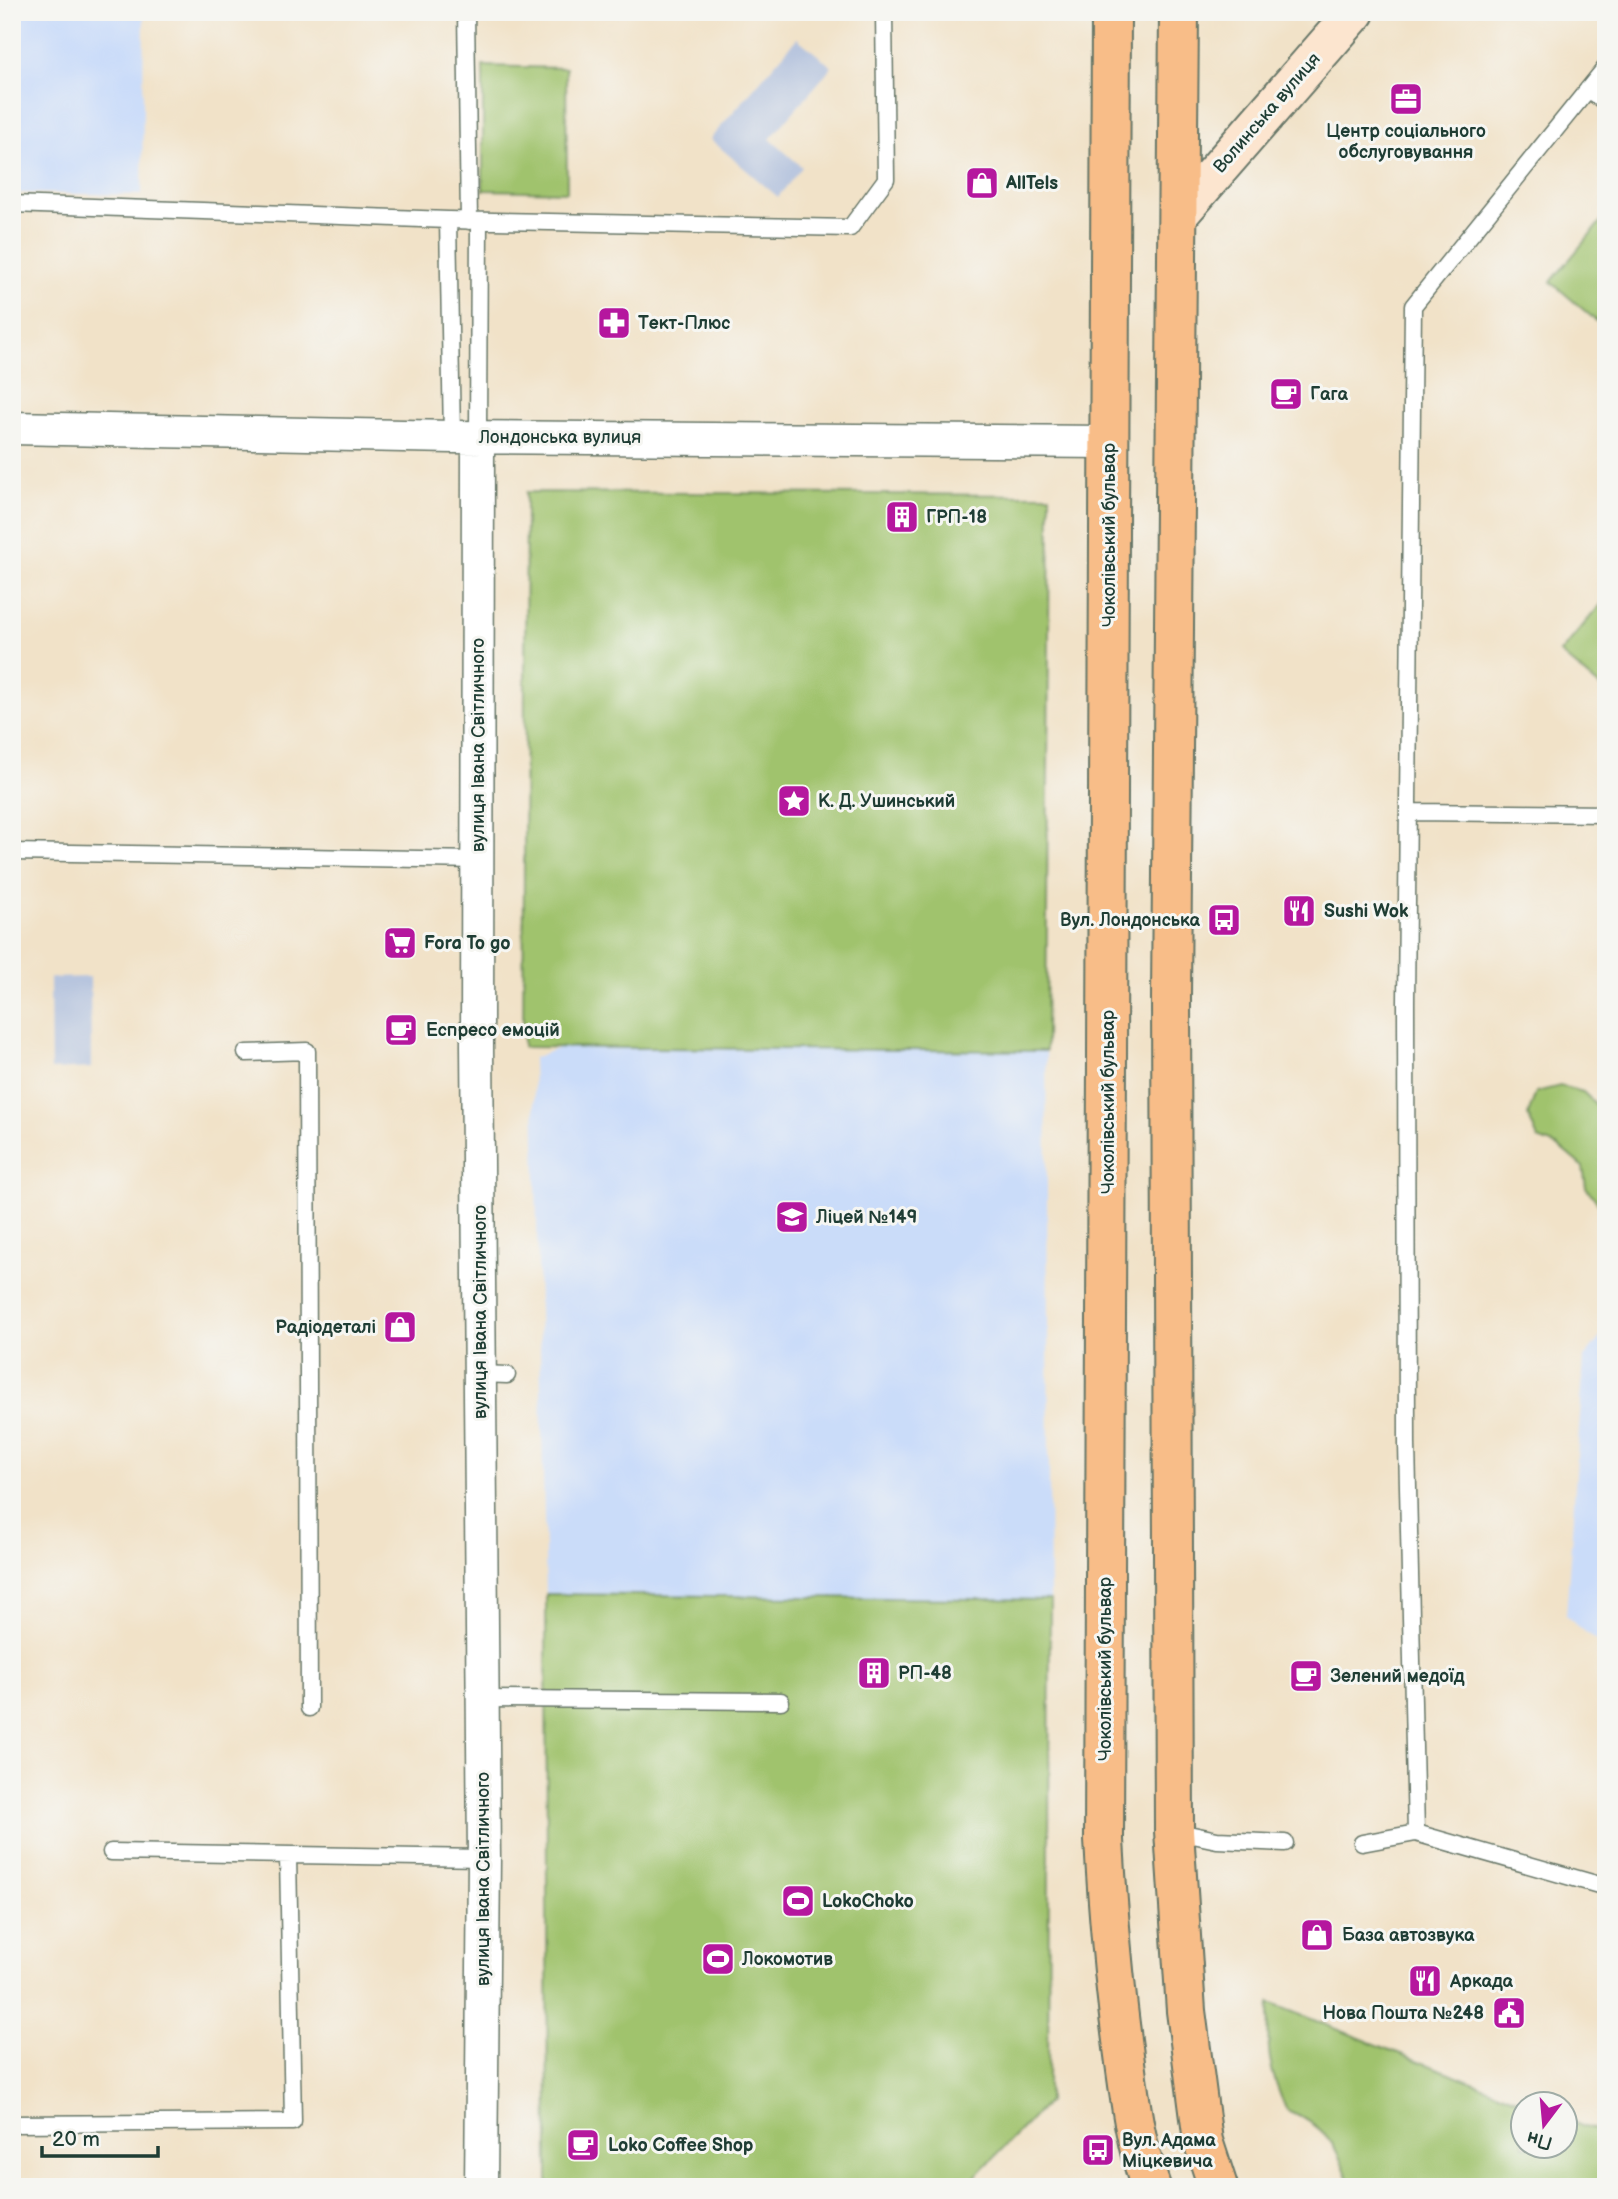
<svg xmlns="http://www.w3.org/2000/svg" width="1618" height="2199" font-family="'Balsamiq Sans',sans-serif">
	<rect width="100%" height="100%" fill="#f6f6f2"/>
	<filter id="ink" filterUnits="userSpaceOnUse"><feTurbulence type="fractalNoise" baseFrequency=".0143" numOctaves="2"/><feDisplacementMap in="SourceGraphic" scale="14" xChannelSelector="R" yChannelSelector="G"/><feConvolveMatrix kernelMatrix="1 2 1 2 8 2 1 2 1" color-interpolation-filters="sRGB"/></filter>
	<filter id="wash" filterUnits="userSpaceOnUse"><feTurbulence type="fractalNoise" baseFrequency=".00686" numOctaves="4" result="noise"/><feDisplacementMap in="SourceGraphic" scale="28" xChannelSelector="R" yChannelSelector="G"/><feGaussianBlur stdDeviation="1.57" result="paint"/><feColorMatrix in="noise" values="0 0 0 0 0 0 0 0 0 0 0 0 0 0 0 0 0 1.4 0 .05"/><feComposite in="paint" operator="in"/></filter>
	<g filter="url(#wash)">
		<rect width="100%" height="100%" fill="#f1e2c8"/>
		<!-- built -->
		<path fill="#cadcf9" d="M12,12H144L142,195L12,193Z
			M559,1048L1046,1051L1050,1600L546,1594L533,1058Z
			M1606,1330V1649L1566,1616L1584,1358Z"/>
		<!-- industrial -->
		<path fill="#b7c5de" d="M797,38L832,67L770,139L802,167L778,197L710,139Z
			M90,977L91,1068L51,1070L50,978Z"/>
		<!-- green -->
		<path fill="#a0c36d" stroke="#608050" stroke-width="2" d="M483,66L566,68L567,192L483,190Z
			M1606,215V329L1551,282Z
			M526,492L1050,495L1046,1051L523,1047Z
			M1606,598V692L1560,653Z
			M1560,1086L1583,1092L1606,1114V1206L1601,1207L1586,1187L1583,1167L1559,1147L1538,1139L1528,1115L1536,1092Z
			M546,1594L1050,1600L1048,2102L965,2187H548Z
			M1270,2003L1529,2104H1524V2146H1566V2119L1606,2134V2187H1352C1335,2146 1331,2129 1287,2110C1268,2071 1266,2046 1270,2003Z"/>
	</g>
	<g filter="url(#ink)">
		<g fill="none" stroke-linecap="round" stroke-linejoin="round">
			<defs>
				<path id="lane" d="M466,12L469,221
					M1606,67L1413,306L1406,1002L1407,1444L1416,1833L1606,1887
					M1588,89L1606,103
					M12,204L448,220L850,228L886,179L884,12
					M448,220L452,437
					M478,437L479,221
					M1410,812L1606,814
					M12,852L478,860
					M246,1053L307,1051L309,1708
					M481,1374L507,1375
					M482,1699L781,1701
					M1174,1831L1217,1840L1285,1843
					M1362,1843L1416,1833
					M111,1852L484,1858
					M12,2124L293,2122L288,1855"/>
				<path id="street" d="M12,428L452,437L1109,442
					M478,437L477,1046L484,1858L481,2187"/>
				<path id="secondary" d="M1179,214L1355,12"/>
				<path id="primary" d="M1111,12L1104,1840C1108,1912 1114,1983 1124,2055C1130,2100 1135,2144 1151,2187
					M1179,12L1171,998L1174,1831L1186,2011L1203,2141L1218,2187"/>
			</defs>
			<!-- lane casing -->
			<use href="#lane" stroke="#687768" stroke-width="19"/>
			<!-- street casing -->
			<use href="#street" stroke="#687768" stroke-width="35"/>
			<!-- secondary casing -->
			<use href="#secondary" stroke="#687768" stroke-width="42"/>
			<!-- primary casing -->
			<use href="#primary" stroke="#687768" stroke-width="42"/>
			<!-- lane -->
			<use href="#lane" stroke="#fff" stroke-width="16"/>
			<!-- street -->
			<use href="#street" stroke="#fff" stroke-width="32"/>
			<!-- secondary -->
			<use href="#secondary" stroke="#fce5cf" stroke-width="38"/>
			<!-- primary -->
			<use href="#primary" stroke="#f8bd88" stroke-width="38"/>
		</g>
	</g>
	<!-- icons -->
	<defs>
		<symbol id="office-square" viewBox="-11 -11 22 22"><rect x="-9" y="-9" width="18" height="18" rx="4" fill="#b5179e" stroke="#f6f6f2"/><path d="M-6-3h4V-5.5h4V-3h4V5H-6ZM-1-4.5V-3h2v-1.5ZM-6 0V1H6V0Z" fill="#fff"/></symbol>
		<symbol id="shop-square" viewBox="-11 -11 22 22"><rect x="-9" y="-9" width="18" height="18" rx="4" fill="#b5179e" stroke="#f6f6f2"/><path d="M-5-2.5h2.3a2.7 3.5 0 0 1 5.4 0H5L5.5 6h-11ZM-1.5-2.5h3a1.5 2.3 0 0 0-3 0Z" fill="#fff"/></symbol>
		<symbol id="pharmacy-square" viewBox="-11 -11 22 22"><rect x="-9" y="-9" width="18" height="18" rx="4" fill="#b5179e" stroke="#f6f6f2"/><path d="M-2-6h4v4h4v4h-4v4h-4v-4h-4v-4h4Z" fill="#fff"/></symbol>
		<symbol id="cafe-square" viewBox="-11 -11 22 22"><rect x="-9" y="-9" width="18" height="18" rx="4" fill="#b5179e" stroke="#f6f6f2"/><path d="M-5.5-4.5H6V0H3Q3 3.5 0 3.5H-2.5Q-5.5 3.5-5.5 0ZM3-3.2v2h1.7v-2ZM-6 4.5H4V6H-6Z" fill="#fff"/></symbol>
		<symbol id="building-square" viewBox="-11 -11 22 22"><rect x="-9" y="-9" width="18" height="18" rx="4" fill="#b5179e" stroke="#f6f6f2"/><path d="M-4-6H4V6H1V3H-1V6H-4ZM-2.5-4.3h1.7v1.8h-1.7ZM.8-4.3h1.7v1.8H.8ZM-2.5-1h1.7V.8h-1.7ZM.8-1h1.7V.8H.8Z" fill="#fff"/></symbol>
		<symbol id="sight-square" viewBox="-11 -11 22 22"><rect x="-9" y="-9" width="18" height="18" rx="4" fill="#b5179e" stroke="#f6f6f2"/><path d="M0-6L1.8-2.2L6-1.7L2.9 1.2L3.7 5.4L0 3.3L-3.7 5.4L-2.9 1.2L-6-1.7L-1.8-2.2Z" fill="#fff"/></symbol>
		<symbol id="restaurant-square" viewBox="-11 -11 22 22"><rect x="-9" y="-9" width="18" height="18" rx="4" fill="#b5179e" stroke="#f6f6f2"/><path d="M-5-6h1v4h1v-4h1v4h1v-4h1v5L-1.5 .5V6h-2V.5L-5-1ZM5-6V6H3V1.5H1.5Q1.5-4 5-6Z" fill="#fff"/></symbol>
		<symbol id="bus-square" viewBox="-11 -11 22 22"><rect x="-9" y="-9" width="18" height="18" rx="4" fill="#b5179e" stroke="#f6f6f2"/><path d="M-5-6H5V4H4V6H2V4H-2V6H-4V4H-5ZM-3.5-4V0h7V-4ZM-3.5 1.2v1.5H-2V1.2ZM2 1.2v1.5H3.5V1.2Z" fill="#fff"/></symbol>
		<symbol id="supermarket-square" viewBox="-11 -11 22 22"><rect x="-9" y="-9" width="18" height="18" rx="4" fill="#b5179e" stroke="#f6f6f2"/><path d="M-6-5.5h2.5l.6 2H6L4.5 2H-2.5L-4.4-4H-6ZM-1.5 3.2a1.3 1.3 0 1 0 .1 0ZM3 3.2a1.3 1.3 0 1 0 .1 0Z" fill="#fff"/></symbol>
		<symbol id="school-square" viewBox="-11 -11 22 22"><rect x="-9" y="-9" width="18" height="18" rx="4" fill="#b5179e" stroke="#f6f6f2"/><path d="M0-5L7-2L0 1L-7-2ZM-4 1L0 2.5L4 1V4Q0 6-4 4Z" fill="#fff"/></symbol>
		<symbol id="stadium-square" viewBox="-11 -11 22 22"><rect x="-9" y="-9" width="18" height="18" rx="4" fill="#b5179e" stroke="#f6f6f2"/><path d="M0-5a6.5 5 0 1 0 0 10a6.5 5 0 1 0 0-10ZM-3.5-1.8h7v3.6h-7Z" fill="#fff"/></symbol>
		<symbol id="civic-square" viewBox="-11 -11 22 22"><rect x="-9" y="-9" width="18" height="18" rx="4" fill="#b5179e" stroke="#f6f6f2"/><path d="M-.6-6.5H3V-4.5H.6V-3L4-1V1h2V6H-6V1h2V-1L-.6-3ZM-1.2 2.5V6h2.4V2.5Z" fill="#fff"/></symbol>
	</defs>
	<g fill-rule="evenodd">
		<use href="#office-square" x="1387" y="80" width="38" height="38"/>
		<use href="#shop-square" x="963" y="164" width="38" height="38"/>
		<use href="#pharmacy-square" x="595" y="304" width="38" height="38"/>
		<use href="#cafe-square" x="1267" y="375" width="38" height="38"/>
		<use href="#building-square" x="883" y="498" width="38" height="38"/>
		<use href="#sight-square" x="775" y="782" width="38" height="38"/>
		<use href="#restaurant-square" x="1280" y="892" width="38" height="38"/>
		<use href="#bus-square" x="1205" y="901" width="38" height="38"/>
		<use href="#supermarket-square" x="381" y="924" width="38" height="38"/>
		<use href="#cafe-square" x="382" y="1011" width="38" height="38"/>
		<use href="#school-square" x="773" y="1198" width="38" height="38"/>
		<use href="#shop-square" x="381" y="1308" width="38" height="38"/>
		<use href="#building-square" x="855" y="1654" width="38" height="38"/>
		<use href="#cafe-square" x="1287" y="1657" width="38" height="38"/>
		<use href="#stadium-square" x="779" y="1882" width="38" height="38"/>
		<use href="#shop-square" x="1298" y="1916" width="38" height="38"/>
		<use href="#stadium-square" x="699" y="1940" width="38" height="38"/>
		<use href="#restaurant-square" x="1406" y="1962" width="38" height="38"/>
		<use href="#civic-square" x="1490" y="1994" width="38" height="38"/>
		<use href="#cafe-square" x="564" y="2126" width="38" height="38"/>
		<use href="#bus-square" x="1079" y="2131" width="38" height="38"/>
	</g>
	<g text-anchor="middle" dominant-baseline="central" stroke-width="6" stroke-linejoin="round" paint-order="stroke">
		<!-- street labels -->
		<g font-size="18" fill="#1f3d34" stroke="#f6f6f2">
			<text transform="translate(1267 113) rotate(-49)">Волинська вулиця</text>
			<text x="560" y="437">Лондонська вулиця</text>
			<text transform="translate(1109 535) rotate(-90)">Чоколівський бульвар</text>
			<text transform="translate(478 745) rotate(-90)">вулиця Івана Світличного</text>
			<text transform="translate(1108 1102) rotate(-90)">Чоколівський бульвар</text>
			<text transform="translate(480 1312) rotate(-90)">вулиця Івана Світличного</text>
			<text transform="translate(1105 1669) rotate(-90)">Чоколівський бульвар</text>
			<text transform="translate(483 1879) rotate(-90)">вулиця Івана Світличного</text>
		</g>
		<!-- poi labels -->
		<g font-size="18" font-weight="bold" fill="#1f3d34" stroke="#f6f6f2" text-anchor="start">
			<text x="1406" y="131" text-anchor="middle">Центр соціального<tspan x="1406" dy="21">обслуговування</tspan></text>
			<text x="1006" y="183">AllTels</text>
			<text x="638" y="323">Тект-Плюс</text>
			<text x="1310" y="394">Гага</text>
			<text x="926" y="517">ГРП-18</text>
			<text x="818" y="801">К. Д. Ушинський</text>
			<text x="1324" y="911">Sushi Wok</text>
			<text x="1200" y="920" text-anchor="end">Вул. Лондонська</text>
			<text x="424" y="943">Fora To go</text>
			<text x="426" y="1030">Еспресо емоцій</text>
			<text x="816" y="1217">Ліцей №149</text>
			<text x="376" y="1327" text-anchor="end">Радіодеталі</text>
			<text x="898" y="1673">РП-48</text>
			<text x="1330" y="1676">Зелений медоїд</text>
			<text x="822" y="1901">LokoChoko</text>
			<text x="1342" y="1935">База автозвука</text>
			<text x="742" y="1959">Локомотив</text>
			<text x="1450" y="1981">Аркада</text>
			<text x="1484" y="2013" text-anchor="end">Нова Пошта №248</text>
			<text x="1122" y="2140">Вул. Адама<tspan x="1122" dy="21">Міцкевича</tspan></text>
			<text x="608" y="2145">Loko Coffee Shop</text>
		</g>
	</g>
	<!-- margin -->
	<rect width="1618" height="2199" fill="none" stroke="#f6f6f2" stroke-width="42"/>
	<!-- north arrow -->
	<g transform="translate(1544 2125) rotate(196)"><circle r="33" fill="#f6f6f2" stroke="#a0aca6" stroke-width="2"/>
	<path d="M0-5L12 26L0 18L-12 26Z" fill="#b5179e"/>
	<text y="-10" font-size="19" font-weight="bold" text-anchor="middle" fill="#1f3d34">Пн</text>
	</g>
	<!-- scale -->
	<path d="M42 2146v10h116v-10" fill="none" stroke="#1f3d34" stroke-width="3.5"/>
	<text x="52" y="2146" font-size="21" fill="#1f3d34" stroke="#f6f6f2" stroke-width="5" paint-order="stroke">20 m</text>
</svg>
